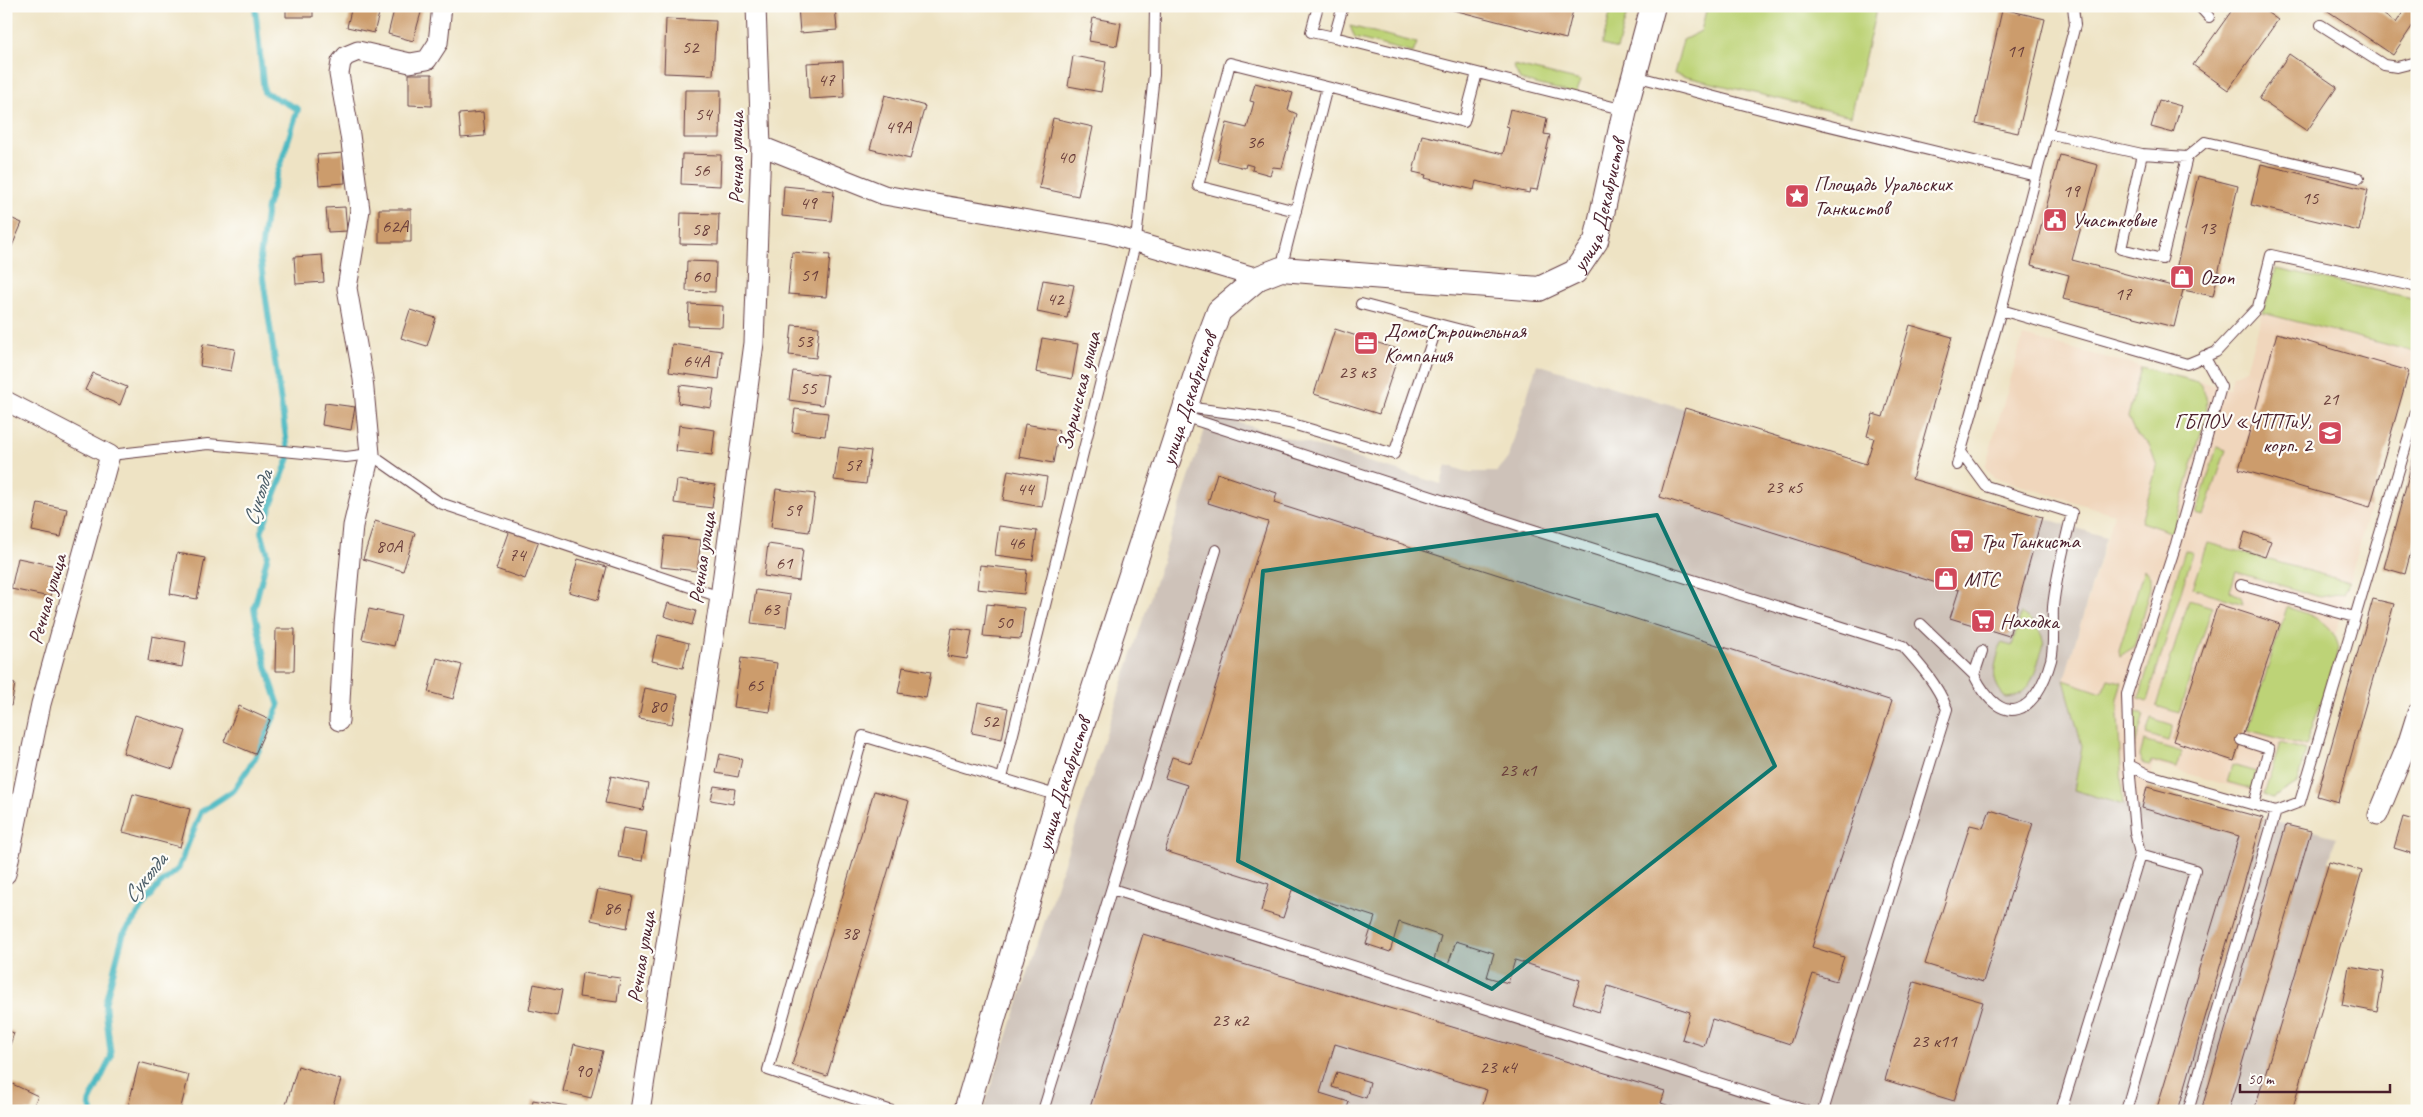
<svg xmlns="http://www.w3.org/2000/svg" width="2423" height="1117" font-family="Caveat,sans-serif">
	<rect width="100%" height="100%" fill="#fdfcf7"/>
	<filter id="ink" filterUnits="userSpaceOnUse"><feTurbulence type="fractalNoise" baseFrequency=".02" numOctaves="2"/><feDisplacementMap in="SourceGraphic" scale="10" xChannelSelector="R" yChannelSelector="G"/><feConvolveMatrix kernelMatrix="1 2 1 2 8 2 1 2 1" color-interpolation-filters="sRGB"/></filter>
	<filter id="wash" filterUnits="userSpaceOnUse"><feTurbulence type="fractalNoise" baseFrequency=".0096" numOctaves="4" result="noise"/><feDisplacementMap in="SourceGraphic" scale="20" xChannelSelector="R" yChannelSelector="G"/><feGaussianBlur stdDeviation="1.12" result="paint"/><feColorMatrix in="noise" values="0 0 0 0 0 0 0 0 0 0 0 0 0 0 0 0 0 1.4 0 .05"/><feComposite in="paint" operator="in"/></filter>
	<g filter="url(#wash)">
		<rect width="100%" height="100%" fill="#eee3c4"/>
		<!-- built -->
		<path fill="#f0d6bc" d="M2276,268L2417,299V345L2349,582L2297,783L2273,798L2153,764L2142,808L2074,790L2082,746L2064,680L2114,514L1993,477L1985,467L2023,336L2229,389L2233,375L2246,369Z"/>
		<!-- industrial -->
		<path fill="#cec2b9" d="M1537,364L2106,537L2064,680L2082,746L2074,790L2141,808L2147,787L2336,837L2329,862L2362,871L2292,1111H983L1210,414L1441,484L1446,465L1468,472H1497L1508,458Z"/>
		<!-- green -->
		<path fill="#bdd377" stroke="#847951" d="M1612,6H1629L1617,49L1602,45Z
			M1707,6H1877L1851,116L1674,74L1683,40L1701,31Z
			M1350,26L1417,43L1413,53L1355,38Z
			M1513,65L1581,81L1576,94L1520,80Z
			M2276,269L2417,299V345L2415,352L2263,313Z
			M2141,367L2198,382C2207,392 2208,402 2206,415L2173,533L2141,522L2157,466L2149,444L2136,435L2128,417Z
			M2217,447L2226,450L2204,516L2196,514Z
			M2208,543L2349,582L2344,593L2320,597L2236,572L2230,591L2241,597L2243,604L2193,588Z
			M2185,550L2193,553L2147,701L2139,698Z
			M2144,569L2150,577V588L2134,647L2120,656L2119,650Z
			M2189,600L2212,607L2179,713L2156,706Z
			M2287,607C2310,614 2334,622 2339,649L2306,746L2248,730Z
			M2021,613C2031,620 2040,627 2043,640C2045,645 2041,653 2039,659C2034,677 2028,697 2006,698C1988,679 1995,667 2001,643L2012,646Z
			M2108,679L2122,682L2117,699L2123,805L2074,790L2082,746L2064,680L2102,693Z
			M2135,711L2144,715L2134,749L2132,728Z
			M2151,718L2173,725L2168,741L2146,734Z
			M2144,741L2182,752L2177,768L2151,761L2150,765L2144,764L2140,756Z
			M2280,743L2306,750L2297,783L2273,798L2264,795Z
			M2232,765L2256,772L2252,789L2227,782Z"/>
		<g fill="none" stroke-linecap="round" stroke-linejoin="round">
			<!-- stream -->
			<path stroke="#49b8c1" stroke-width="6" d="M92,1111L89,1103L111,1057L105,1004L123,935L159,885L178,869L201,812L234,790L255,758L279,706L266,666L254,609L268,554L261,532L289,458L260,258L267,207L298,109L264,92L255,6"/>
		</g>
		<g id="blocks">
			<!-- building -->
			<path fill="#cc9c6c" d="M286,6H313V17H286Z
				M352,6H381L374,33L347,27Z
				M395,6H410L422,9L413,41L388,34Z
				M798,6H835L837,30L800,33Z
				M1438,6H1574L1566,39Z
				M2003,6H2008L2007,10L2045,19L2018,133L1976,124Z
				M2235,6H2258L2278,20L2228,90L2193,65Z
				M2327,6H2371L2396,23L2407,6H2417V19L2393,55L2325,9Z
				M1093,18L1121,23L1117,46L1089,41Z
				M666,19L716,21L713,75L664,73Z
				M2289,54L2337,87L2307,131L2259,99Z
				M1073,56L1106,62L1101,92L1068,86Z
				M843,61L844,97L809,99L807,63Z
				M409,74H432V106L409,105Z
				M1255,83L1293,93L1288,110L1297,114L1282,168L1273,167L1270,175L1252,170L1253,166L1246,164L1245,168L1217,161L1227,123L1247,128L1254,102L1250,101Z
				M685,90H721L720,138H684Z
				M885,95L925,106L910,159L870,149Z
				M2159,100L2181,106L2173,133L2151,127Z
				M1510,109L1547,118L1544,134L1550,135L1537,190L1530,189L1529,193L1476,181L1474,190L1425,178L1426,175L1413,172L1422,135L1503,154L1509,127L1506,126Z
				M483,112L485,136L461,138L459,114Z
				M1053,118L1093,127L1078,196L1039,188Z
				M343,153L345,183L319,185L317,155Z
				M682,154L721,155L720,186L681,184Z
				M2060,155L2098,165L2072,260L2172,286L2198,176L2238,186L2213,296L2183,290L2174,327L2063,299L2069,275L2031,265Z
				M2261,164L2368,190L2359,231L2251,205Z
				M784,186L834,191L831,221L782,216Z
				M345,207L347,231L328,232L326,208Z
				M379,209H411V242H379Z
				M681,213L719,214L718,245L680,244Z
				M6,216L22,223L6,260Z
				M792,252L830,255L826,297L788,294Z
				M322,255L324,282L296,284L294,257Z
				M687,261L716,262L715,292L686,291Z
				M1043,280L1074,285L1067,318L1037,312Z
				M689,304L723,306L722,327L688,326Z
				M410,310L436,318L427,346L401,338Z
				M792,325L819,327L816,358L789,355Z
				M1910,325L1952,337L1912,479L2042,517L2009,636L1950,618L1959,590L1660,497L1685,408L1866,464L1874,438L1867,436L1873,414L1883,417Z
				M1335,329L1400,350L1379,414L1314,394Z
				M2277,333L2409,371L2370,507L2239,469Z
				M1042,338L1078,344L1072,379L1036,372Z
				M203,344L235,349L231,371L200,366Z
				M672,344L722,351L719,379L669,372Z
				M793,371L827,375L823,405L789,400Z
				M93,373L127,387L120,405L85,390Z
				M680,385L714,389L711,408L678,403Z
				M325,403L355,407L351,430L322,425Z
				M795,409L828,413L825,436L792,432Z
				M1025,424L1059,430L1053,463L1019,457Z
				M679,425L715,430L712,455L676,451Z
				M839,447L871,451L866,484L834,480Z
				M2414,456L2417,457V529L2405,574L2384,568Z
				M1008,470L1047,477L1042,507L1003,500Z
				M1217,473L1277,493L1274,503L1892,701L1812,947L1844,957L1836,981L1813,974L1790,1044L1712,1019L1704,1046L1682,1039L1690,1012L1608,986L1599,1012L1573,1003L1580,980L1515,960L1508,983L1487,977L1494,953L1456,941L1448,965L1434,960L1441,936L1399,922L1390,952L1366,944L1375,917L1292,890L1283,918L1261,911L1269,884L1165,851L1187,785L1165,778L1172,757L1191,763L1268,522L1208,503Z
				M677,480L715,485L712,508L674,503Z
				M776,489L815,494L809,532L771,527Z
				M38,503L67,509L61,537L32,531Z
				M375,521L415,533L403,571L363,559Z
				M999,526L1037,531L1033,560L995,555Z
				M510,530L539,541L525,579L496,569Z
				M2245,532L2271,541L2265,557L2240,549Z
				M665,536L701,540L697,571L661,567Z
				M768,544L803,549L799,581L764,576Z
				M177,553L205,558L197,599L170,594Z
				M18,558L56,566L50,597L11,589Z
				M578,559L607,567L598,600L569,592Z
				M980,565L1027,570L1024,594L977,589Z
				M756,590L790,595L786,627L751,623Z
				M2373,599L2394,604L2338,802L2317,796Z
				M668,603L696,611L692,625L664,616Z
				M987,604L1024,608L1021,639L983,636Z
				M2218,604L2280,624L2234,761L2173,741Z
				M369,609L401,616L394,646L362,639Z
				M952,628L972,631L967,659L947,656Z
				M276,629H295L294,671H275Z
				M658,635L689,643L683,668L652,661Z
				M152,636L186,642L182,667L148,661Z
				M437,658L462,665L453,699L428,692Z
				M741,658L777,663L770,712L734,707Z
				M903,667L931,672L926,698L898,693Z
				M6,682L15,684L11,706L6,705Z
				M645,688L678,695L672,724L639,718Z
				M978,702L1008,708L1002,739L972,733Z
				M239,706L270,720L255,754L224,741Z
				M135,715L186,731L173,769L123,753Z
				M720,754L742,759L738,777L716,773Z
				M611,776L648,784L643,810L605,803Z
				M714,786L735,789L733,804L711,800Z
				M2147,787L2263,818L2178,1111H2156L2239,836L2142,808Z
				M874,791L909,801L827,1076L792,1065Z
				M133,794L190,809L180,847L123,832Z
				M1990,810L2033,823L1983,982L1925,964L1970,825L1983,828Z
				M2403,817L2417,821V855L2394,848Z
				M2286,825L2311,831L2228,1111H2201Z
				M623,828L647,832L642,861L618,857Z
				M2329,862L2362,871L2292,1111H2254Z
				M598,889L633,896L627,928L591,920Z
				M1143,934L1665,1091L1661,1103L1684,1111H1481L1487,1090L1335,1044L1320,1093L1349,1102L1346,1111H1089Z
				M2349,966L2384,972L2377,1012L2342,1005Z
				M582,973L620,978L617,1002L579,997Z
				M1914,982L1983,1002L1954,1101L1885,1080Z
				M534,984L562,990L557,1016L529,1010Z
				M6,1030L14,1033L7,1054H6Z
				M574,1044L603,1051L591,1098L563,1091Z
				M139,1062L189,1075L180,1111H127Z
				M298,1066L341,1080L331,1111H284Z
				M1337,1072L1370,1082L1366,1098L1332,1087Z
				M6,1081L38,1096L31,1111H6Z
				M533,1100L567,1106L566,1111H531Z"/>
		</g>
	</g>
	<g filter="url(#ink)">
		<use href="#blocks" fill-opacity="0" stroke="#633c42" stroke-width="1"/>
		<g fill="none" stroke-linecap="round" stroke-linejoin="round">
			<defs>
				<path id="service" d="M1318,6L1311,32L1334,37
					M1343,6L1334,37L1625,110
					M2199,6L2209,17
					M2321,25L2384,65L2397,67L2417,62
					M1635,76L1768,111L2036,176L2075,25L2073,6
					M2047,133L2142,154L2187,157L2205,142L2359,178
					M2142,154L2121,249L2162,259L2187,157
					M2036,176L2001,310L2187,364L2216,352L2258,307L2271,255L2417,287
					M1296,211L1198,186L1230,63L1327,87
					M1281,269L1327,87L1464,122L1477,73
					M1438,324L1469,332
					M2204,356L2221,387L2176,544L2127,694L2129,765L2149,775L2276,811L2300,802L2417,409
					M1186,407L1254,416L1289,423L1394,454L1438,324L1361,304
					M1183,416L1524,527L1903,646C1921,666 1937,684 1947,709L1823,1111
					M1961,452L1986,486L2072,513C2065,543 2056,576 2053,607C2052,624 2055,644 2051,660C2036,714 2003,732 1974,675L1982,651
					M110,455L208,444L346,457L370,454L440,503L720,597
					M1957,465L2001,310
					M2241,585L2354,617
					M1921,624L1974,675
					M2241,740L2269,749L2254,805
					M1002,778L1136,240L1154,75L1155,6
					M1112,889L1806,1111
					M892,1111L768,1070L863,736L1059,796
					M1043,1111L1216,550
					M2061,1111L2140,854L2135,832L2129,765
					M2126,1111L2195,870L2140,854
					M2188,1111L2276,811"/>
				<path id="minor" d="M761,146L884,195L1109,234L1258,278
					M6,401L110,455L41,704L6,874
					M339,721L344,625L353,526L370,454L363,379L347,288L360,210L350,135L339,74L341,62L346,56L358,51L410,63L427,60L438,43L442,6
					M2378,815L2407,745L2417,713
					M640,1111L720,597L754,343L761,146L756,6"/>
				<g id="tertiary">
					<path id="s1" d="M966,1111L1059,796L1201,359L1219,311L1258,278L1281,269L1539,289L1575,272L1596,241L1625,110L1653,6"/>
				</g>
			</defs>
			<!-- service casing -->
			<use href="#service" stroke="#633c42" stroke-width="12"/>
			<!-- minor casing -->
			<use href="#minor" stroke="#633c42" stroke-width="21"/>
			<!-- tertiary casing -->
			<use href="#tertiary" stroke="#633c42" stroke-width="26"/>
			<!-- service -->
			<use href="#service" stroke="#fff" stroke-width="10"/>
			<!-- minor -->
			<use href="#minor" stroke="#fff" stroke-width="19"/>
			<!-- tertiary -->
			<use href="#tertiary" stroke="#fff" stroke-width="24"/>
		</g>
	</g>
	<!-- marked area -->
	<path fill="#0f766e" fill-opacity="0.2" stroke="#0f766e" stroke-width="4" stroke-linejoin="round" d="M1657,515L1775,766L1492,989L1238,861L1263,571Z"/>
	<!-- icons -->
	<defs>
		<symbol id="sight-square" viewBox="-11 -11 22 22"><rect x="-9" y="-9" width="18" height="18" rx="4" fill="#d1495b" stroke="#fdfcf7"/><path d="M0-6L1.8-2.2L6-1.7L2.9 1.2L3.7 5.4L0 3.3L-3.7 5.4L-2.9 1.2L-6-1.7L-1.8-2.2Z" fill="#fff"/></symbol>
		<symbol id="civic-square" viewBox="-11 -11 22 22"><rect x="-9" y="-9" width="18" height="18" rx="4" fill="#d1495b" stroke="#fdfcf7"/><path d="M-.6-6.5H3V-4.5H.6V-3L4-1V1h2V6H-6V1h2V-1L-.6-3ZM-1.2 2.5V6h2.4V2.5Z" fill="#fff"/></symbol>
		<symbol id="shop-square" viewBox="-11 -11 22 22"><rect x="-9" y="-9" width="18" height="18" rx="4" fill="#d1495b" stroke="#fdfcf7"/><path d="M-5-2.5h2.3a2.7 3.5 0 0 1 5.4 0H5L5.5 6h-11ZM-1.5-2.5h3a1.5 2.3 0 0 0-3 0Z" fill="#fff"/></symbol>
		<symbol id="office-square" viewBox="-11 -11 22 22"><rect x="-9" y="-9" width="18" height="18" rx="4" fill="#d1495b" stroke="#fdfcf7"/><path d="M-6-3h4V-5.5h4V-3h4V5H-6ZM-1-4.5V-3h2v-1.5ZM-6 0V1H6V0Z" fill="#fff"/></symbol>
		<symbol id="university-square" viewBox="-11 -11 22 22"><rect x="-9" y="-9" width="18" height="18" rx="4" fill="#d1495b" stroke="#fdfcf7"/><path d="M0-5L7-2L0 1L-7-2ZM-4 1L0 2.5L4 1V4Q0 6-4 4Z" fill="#fff"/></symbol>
		<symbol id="supermarket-square" viewBox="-11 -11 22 22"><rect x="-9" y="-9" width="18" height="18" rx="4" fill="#d1495b" stroke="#fdfcf7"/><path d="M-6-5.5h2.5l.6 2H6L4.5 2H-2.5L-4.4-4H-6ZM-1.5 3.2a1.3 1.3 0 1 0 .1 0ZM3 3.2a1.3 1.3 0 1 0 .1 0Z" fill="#fff"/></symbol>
	</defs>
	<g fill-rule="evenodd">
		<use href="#sight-square" x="1783" y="182" width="28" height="28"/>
		<use href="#civic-square" x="2041" y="206" width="28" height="28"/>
		<use href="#shop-square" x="2168" y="263" width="28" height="28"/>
		<use href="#office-square" x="1352" y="329" width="28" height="28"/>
		<use href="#university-square" x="2316" y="419" width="28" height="28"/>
		<use href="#supermarket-square" x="1948" y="527" width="28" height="28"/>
		<use href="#shop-square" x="1932" y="565" width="28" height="28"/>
		<use href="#supermarket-square" x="1969" y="607" width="28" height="28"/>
	</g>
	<g text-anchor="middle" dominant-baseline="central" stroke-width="4.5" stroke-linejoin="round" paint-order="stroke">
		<!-- number labels -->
		<g font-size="19" fill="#6a3e3b">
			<text x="690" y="47">52</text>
			<text x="2015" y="51">11</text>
			<text x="826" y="80">47</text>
			<text x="703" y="114">54</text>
			<text x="898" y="127">49А</text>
			<text x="1255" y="142">36</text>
			<text x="1066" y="157">40</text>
			<text x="701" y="170">56</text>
			<text x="2071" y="191">19</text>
			<text x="2310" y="198">15</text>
			<text x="808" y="203">49</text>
			<text x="395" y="226">62А</text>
			<text x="2207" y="228">13</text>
			<text x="700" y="229">58</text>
			<text x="809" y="275">51</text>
			<text x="701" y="276">60</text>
			<text x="2123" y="294">17</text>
			<text x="1055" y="299">42</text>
			<text x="804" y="341">53</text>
			<text x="696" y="361">64А</text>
			<text x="1357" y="372">23 к3</text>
			<text x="808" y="388">55</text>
			<text x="2330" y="399">21</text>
			<text x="853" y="465">57</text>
			<text x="1784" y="487">23 к5</text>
			<text x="1025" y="489">44</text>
			<text x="793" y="510">59</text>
			<text x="1016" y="543">46</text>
			<text x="389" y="546">80А</text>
			<text x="517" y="555">74</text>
			<text x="784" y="563">61</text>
			<text x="771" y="609">63</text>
			<text x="1004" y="622">50</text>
			<text x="755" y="685">65</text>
			<text x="658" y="706">80</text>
			<text x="990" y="721">52</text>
			<text x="1518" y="770">23 к1</text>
			<text x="612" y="908">86</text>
			<text x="850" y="933">38</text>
			<text x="1230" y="1020">23 к2</text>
			<text x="1934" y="1041">23 к11</text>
			<text x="1498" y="1067">23 к4</text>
			<text x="583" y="1071">90</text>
		</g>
		<!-- street labels -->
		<g font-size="21" fill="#4a1f2b" stroke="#fdfcf7">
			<text transform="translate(736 158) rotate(-90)">Речная улица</text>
			<text stroke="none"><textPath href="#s1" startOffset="1286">улица Декабристов</textPath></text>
			<text transform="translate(1079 391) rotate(-76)">Заринская улица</text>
			<text stroke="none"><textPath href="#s1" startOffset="746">улица Декабристов</textPath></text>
			<text transform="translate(702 558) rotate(-82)">Речная улица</text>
			<text transform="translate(47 599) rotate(-74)">Речная улица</text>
			<text stroke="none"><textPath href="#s1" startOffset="341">улица Декабристов</textPath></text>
			<text transform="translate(641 957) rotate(-81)">Речная улица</text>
		</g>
		<!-- poi labels -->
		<g font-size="21" fill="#4a1f2b" stroke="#fdfcf7" text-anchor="start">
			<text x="1814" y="184">Площадь Уральских<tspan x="1814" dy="24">Танкистов</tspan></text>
			<text x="2072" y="220">Участковые</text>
			<text x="2200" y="277">Ozon</text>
			<text x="1384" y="331">ДомоСтроительная<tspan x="1384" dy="24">Компания</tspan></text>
			<text x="2312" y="421" text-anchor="end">ГБПОУ «ЧТПТиУ,<tspan x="2312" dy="24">корп. 2</tspan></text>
			<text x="1980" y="541">Три Танкиста</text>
			<text x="1964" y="579">МТС</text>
			<text x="2000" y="621">Находка</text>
		</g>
		<!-- water labels -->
		<g font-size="22" font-style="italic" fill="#4a5c67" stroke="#fdfcf7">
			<text transform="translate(258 498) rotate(-73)">Суколда</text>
			<text transform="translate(145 878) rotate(-51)">Суколда</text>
		</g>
	</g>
	<!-- margin -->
	<rect width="2423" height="1117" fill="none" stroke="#fdfcf7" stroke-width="25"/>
	<!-- scale -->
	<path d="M2240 1084v8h150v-8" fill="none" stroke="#4a1f2b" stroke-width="2.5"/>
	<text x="2248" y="1084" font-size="15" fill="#4a1f2b" stroke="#fdfcf7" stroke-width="4" paint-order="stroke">50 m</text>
</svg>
